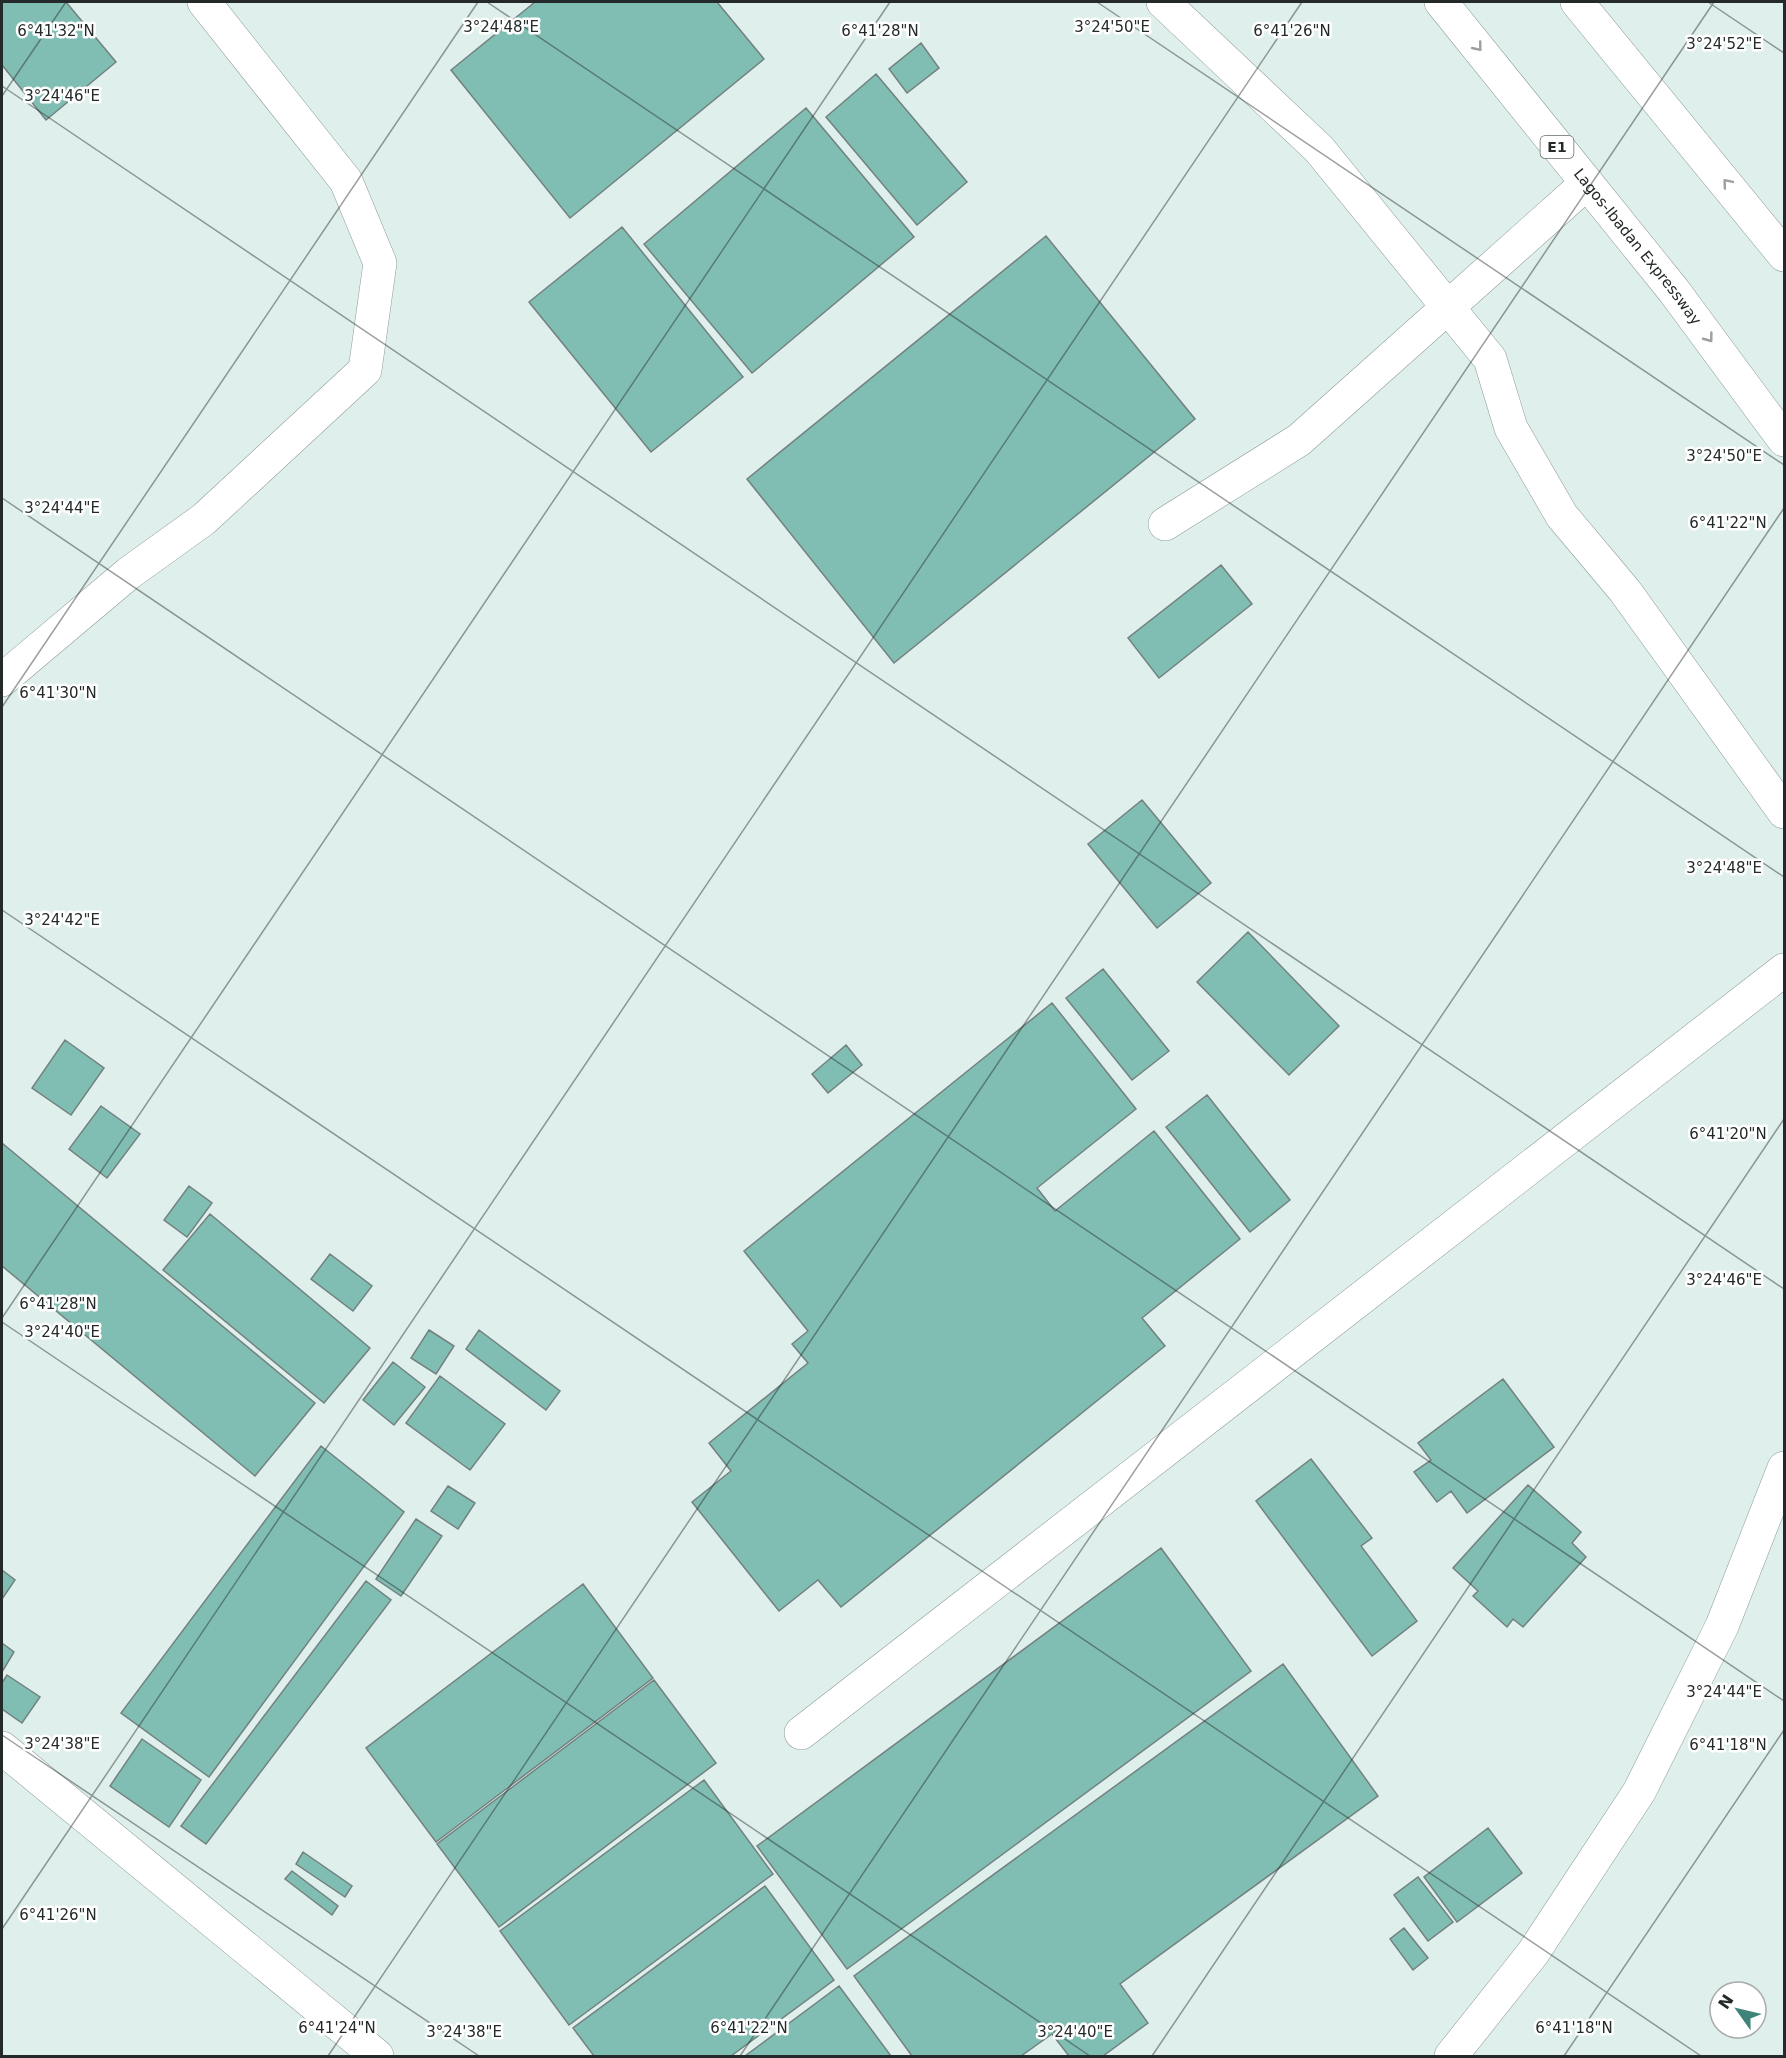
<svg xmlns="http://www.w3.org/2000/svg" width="1786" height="2058" font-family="'DejaVu Sans',sans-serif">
	<rect width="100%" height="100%" fill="#dfefec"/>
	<!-- building -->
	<path fill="#80beb4" stroke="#73817f" stroke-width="1.5" d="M2,2H66L116,62L46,120L2,65Z
		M535,2H717L764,59L570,218L451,70Z
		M921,43L939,68L907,93L889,69Z
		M876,74L967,182L917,225L826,117Z
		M806,108L914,237L752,373L644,244Z
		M622,227L743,377L651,452L529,302Z
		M1046,236L1195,419L894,663L747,479Z
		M1221,565L1252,604L1159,678L1128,638Z
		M1142,800L1211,883L1157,928L1088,844Z
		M1248,932L1339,1026L1289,1075L1197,982Z
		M1103,969L1169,1051L1132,1080L1066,998Z
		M1052,1003L1136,1109L1037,1188L1055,1211L1154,1131L1240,1239L1142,1318L1165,1346L841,1607L818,1580L779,1611L692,1502L731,1471L709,1443L808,1363L792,1344L808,1331L744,1251Z
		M65,1040L104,1068L71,1115L32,1088Z
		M846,1045L862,1065L828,1093L812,1074Z
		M1207,1095L1290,1200L1250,1232L1166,1127Z
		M101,1106L140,1134L107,1178L69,1149Z
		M2,1143L315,1403L255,1476L2,1266Z
		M189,1186L212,1203L187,1237L164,1220Z
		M210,1214L370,1348L324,1403L163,1270Z
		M330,1254L372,1286L353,1311L311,1279Z
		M429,1330L454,1346L436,1374L411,1358Z
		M479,1330L560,1391L546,1410L466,1349Z
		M393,1362L425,1387L394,1425L363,1400Z
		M440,1376L505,1424L470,1470L406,1423Z
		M1503,1379L1554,1447L1467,1513L1451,1491L1437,1502L1414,1472L1431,1460L1418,1443Z
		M321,1446L404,1512L209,1777L121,1713Z
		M1311,1459L1372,1538L1361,1546L1417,1621L1372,1656L1256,1501Z
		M1528,1485L1581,1532L1572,1543L1586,1557L1523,1627L1513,1619L1507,1627L1473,1596L1478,1591L1453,1568Z
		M448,1486L475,1503L458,1529L431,1511Z
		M416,1519L442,1536L401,1596L376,1579Z
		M1161,1548L1251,1671L847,1969L757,1846Z
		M2,1570L15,1580L2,1599Z
		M366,1581L391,1600L206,1844L181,1826Z
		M583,1584L653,1678L436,1842L366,1748Z
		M2,1643L14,1652L2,1672Z
		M1283,1664L1378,1796L1120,1984L1148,2023L1103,2056H1069L1052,2034L1021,2056H912L854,1976Z
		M7,1675L40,1697L22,1723L2,1709V1683Z
		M654,1680L716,1763L499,1927L437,1844Z
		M142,1739L201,1780L169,1827L110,1786Z
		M704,1780L773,1874L569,2025L500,1931Z
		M1488,1828L1522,1873L1457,1922L1424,1877Z
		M303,1852L352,1886L345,1897L296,1864Z
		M292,1871L338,1906L332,1915L285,1879Z
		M1418,1877L1453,1922L1428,1941L1394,1895Z
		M765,1886L834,1980L731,2056H594L573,2028Z
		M1404,1928L1428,1958L1413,1970L1390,1939Z
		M839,1986L891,2056H745Z"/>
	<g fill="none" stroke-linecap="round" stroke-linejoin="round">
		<defs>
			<path id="minor" d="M1163,2L1319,149L1490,359L1511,428L1562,516L1625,591L1784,812
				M1165,524L1299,440L1587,183
				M2,680L129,573L204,519L365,370L380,263L346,181L204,2
				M801,1733L1784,970
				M2,1748L377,2056
				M1451,2056L1533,1953L1639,1792L1722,1626L1784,1468"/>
			<g id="highway">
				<path id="s1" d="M1441,2L1674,291L1784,440"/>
				<path d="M1577,2L1784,255"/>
			</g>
		</defs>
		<!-- minor casing -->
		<use href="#minor" stroke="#8c9b98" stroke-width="34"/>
		<!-- highway casing -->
		<use href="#highway" stroke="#8c9b98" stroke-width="34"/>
		<!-- minor -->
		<use href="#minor" stroke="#fff" stroke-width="33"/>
		<!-- highway -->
		<use href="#highway" stroke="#fff" stroke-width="33"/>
	</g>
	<!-- one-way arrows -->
	<defs><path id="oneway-chevron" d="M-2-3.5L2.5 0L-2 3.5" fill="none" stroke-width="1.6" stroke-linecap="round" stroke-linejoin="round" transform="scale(1.5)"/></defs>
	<g stroke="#9c9f9f">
		<use href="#oneway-chevron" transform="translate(1478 47) rotate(51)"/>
		<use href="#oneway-chevron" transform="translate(1727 183) rotate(-130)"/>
		<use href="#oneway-chevron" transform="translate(1709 338) rotate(53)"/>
	</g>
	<!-- ticks -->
	<path fill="none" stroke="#242a29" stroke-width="1.5" stroke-opacity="0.45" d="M487,2L1784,877M1097,2L1784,465M1708,2L1784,53M2,86L1784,1289M2,96L66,2M2,498L1784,1701M2,707L478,2M2,910L1701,2056M2,1318L890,2M2,1322L1090,2056M2,1735L479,2056M2,1929L1302,2M328,2056L1714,2M740,2056L1784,508M1152,2056L1784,1119M1564,2056L1784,1730"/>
	<g text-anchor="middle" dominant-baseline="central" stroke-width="5" stroke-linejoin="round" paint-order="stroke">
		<!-- shield labels -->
		<rect fill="#fff" stroke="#666a69" stroke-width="1.5" x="1540.5" y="136" width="33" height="22" rx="4.5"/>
		<g font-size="14" font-weight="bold" fill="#242a29">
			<text x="1557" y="147">E1</text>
		</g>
		<!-- street labels -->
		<g font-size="15" fill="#242a29" stroke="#fff">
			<text stroke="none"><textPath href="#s1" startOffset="314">Lagos-Ibadan Expressway</textPath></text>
		</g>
	</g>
	<g font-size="15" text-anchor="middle" fill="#242a29" stroke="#fff" stroke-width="5" stroke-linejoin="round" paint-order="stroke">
		<text x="501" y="32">3°24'48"E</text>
		<text x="1112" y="32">3°24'50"E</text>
		<text x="56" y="36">6°41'32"N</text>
		<text x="880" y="36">6°41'28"N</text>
		<text x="1292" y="36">6°41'26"N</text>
		<text x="1724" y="49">3°24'52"E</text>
		<text x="62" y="101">3°24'46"E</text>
		<text x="1724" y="461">3°24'50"E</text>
		<text x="62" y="513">3°24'44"E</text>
		<text x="1728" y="528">6°41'22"N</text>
		<text x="58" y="698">6°41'30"N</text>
		<text x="1724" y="873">3°24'48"E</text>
		<text x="62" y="925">3°24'42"E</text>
		<text x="1728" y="1139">6°41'20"N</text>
		<text x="1724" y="1285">3°24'46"E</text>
		<text x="58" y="1309">6°41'28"N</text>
		<text x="62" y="1337">3°24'40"E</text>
		<text x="1724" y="1697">3°24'44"E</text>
		<text x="62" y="1749">3°24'38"E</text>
		<text x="1728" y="1750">6°41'18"N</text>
		<text x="58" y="1920">6°41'26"N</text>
		<text x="337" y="2033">6°41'24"N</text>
		<text x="749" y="2033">6°41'22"N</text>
		<text x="1574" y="2033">6°41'18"N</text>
		<text x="464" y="2037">3°24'38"E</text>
		<text x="1075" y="2037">3°24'40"E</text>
	</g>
	<!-- border -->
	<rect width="1786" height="2058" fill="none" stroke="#242a29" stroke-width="6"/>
	<!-- north arrow -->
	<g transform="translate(1738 2010) rotate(304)"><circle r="28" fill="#ffffff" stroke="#a7aaa9" stroke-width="1.5"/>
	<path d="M0-4.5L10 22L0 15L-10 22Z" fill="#3e847a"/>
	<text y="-9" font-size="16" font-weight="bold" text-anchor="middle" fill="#242a29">N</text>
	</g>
</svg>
